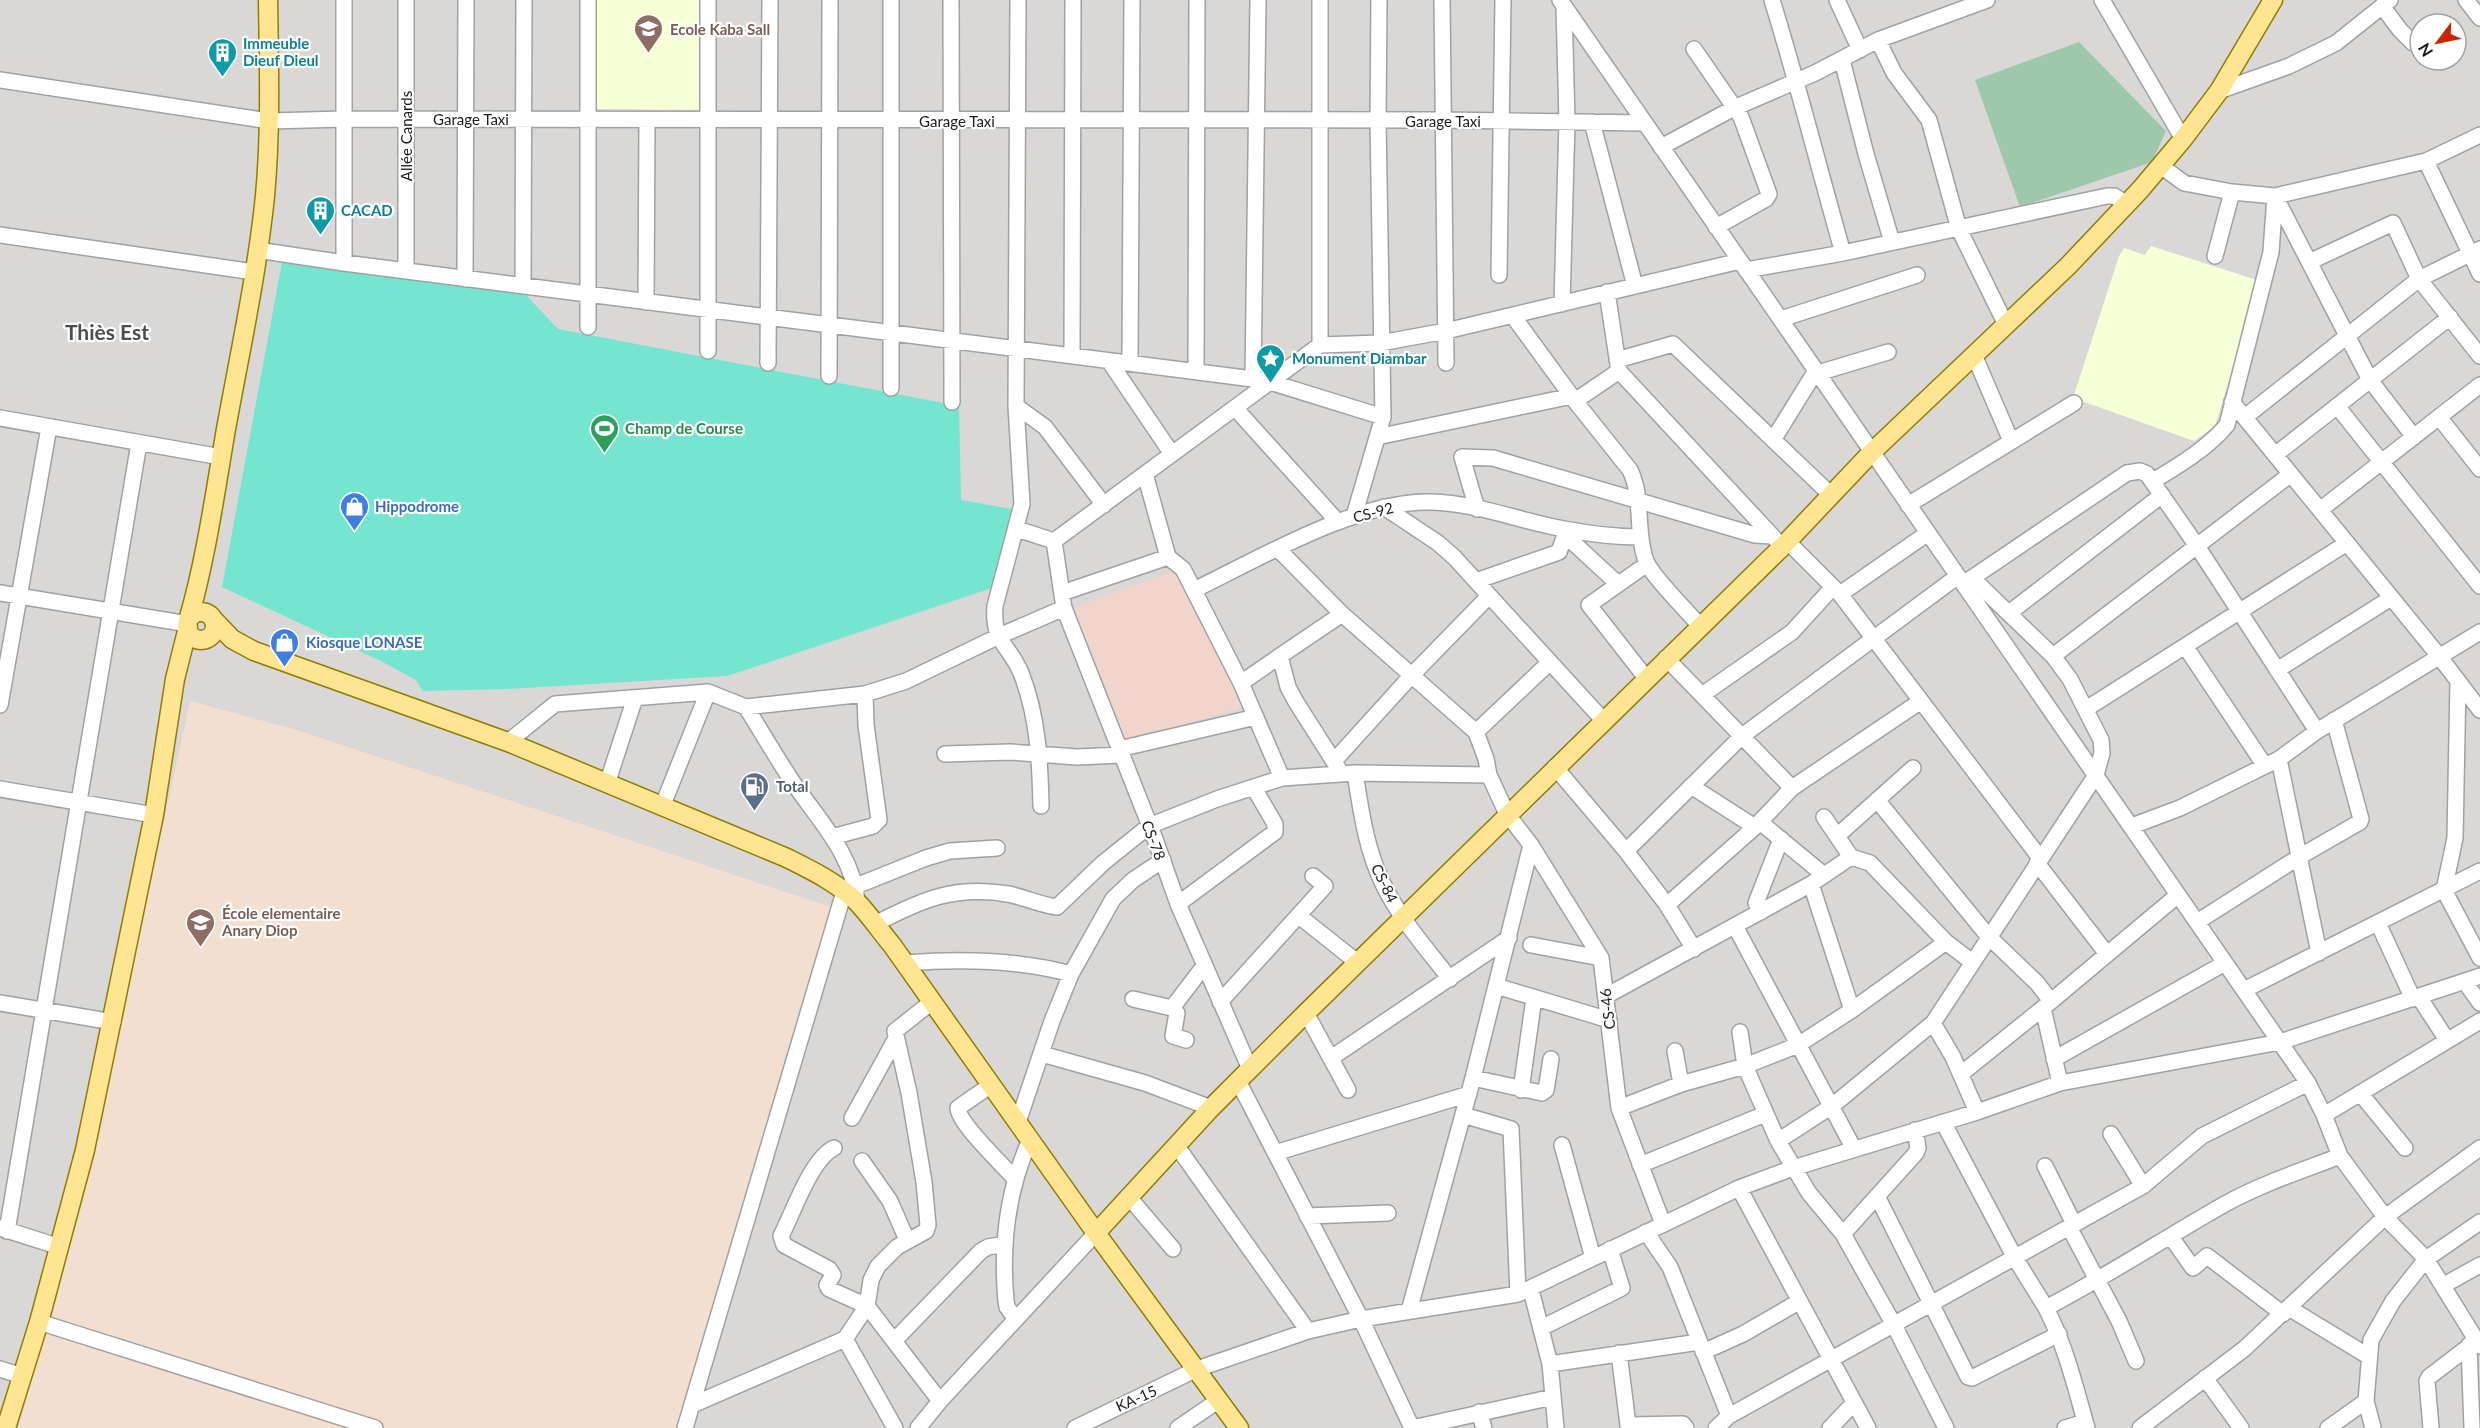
<svg xmlns="http://www.w3.org/2000/svg" width="2480" height="1428" font-family="Lato,sans-serif">
	<rect width="100%" height="100%" fill="#edebde"/>
	<!-- residential -->
	<path fill="#d9d8d7" fill-rule="evenodd" d="M0,0H2480V1428H0ZM2420,24H2456V60H2420Z"/>
	<!-- commercial -->
	<path fill="#f1d4cb" d="M1176,570L1230,675L1242,708L1123,741L1072,608Z"/>
	<!-- education -->
	<path fill="#f7ffd6" d="M595,0H702V110L595,109Z
		M2151,246L2260,281L2215,426L2194,441L2073,398L2119,256L2124,248L2145,255Z"/>
	<!-- military -->
	<path fill="#f2dfcf" d="M190,701L300,731L831,907L677,1428H18L81,1206Z"/>
	<!-- cemetery -->
	<path fill="#9ec8ac" d="M2079,42L2166,131L2152,162L2020,207L1975,80Z"/>
	<!-- pitch -->
	<path fill="#74e5cf" d="M282,262L526,295L558,329L959,406L961,500L1017,510L992,588L727,676L508,689L423,691L416,680L381,661L222,587Z"/>
	<g fill="none" stroke-linecap="round" stroke-linejoin="round">
		<defs>
			<path id="minor" d="M708,0V351
				M891,0V388
				M951,0L952,402
				M1018,0L1016,406L1022,504L995,606C992,643 1009,644 1021,673C1038,716 1040,761 1041,806
				M1320,0V345
				M1442,0L1446,363
				M1560,0L2308,1083L2324,1115L2340,1156L2385,1217L2426,1259L2480,1346
				M1772,0C1798,84 1819,169 1843,253
				M1837,0L1860,50
				M2102,0L2183,139
				M2466,0L2480,18
				M2382,6L2400,30L2413,43
				M1878,40L1894,73L1929,120L1959,229L2006,325
				M1694,49L1741,117L1769,194L1766,199L1716,227
				M1842,60L1866,154L1892,242
				M0,80L269,121L344,119L1443,120L1645,123
				M2219,91L2289,66L2336,43L2390,0
				M1592,122L1635,286
				M1661,147L1734,108L1815,73L1878,40L1987,0
				M2426,161L2480,274
				M2161,166L2184,183L2232,192L2275,196L2426,161L2480,135
				M2275,196L2370,380L2414,437
				M0,235L254,272
				M257,250L344,263L1253,379L1270,382L1383,417
				M2215,256L2232,192
				M2309,262L2393,223L2419,279L2480,356
				M344,263V0
				M1746,270L1843,253L2107,196H2114L2127,204
				M406,271V0
				M1499,275L1503,0
				M465,279L466,0
				M523,286L524,0
				M1607,292L1619,371L1775,539
				M646,302L647,120
				M1562,304L1567,121L1564,7
				M1513,316L1575,401L1630,470C1644,499 1635,531 1646,561C1651,575 1688,612 1700,626
				M1781,319L1917,275
				M588,327V0
				M1974,355L2011,441
				M1072,356L1073,0
				M1617,360L1673,344L1831,495
				M1109,361L1172,454
				M768,363L770,0
				M1130,363L1132,0
				M1196,371L1197,0
				M829,376L830,0
				M1253,379L1258,0
				M1575,401L1619,371
				M2232,402L2439,656L2480,710
				M1016,406L1045,427L1104,505
				M2337,406L2480,586
				M1235,408L1338,522
				M2245,417L2419,279L2480,249
				M2439,417L2480,469
				M0,418L221,457
				M1377,437L1572,396
				M1773,440L1812,377L1818,373L1888,352
				M2275,455L2450,317
				M1145,474L1168,557
				M2153,481C2178,466 2208,448 2227,425L2271,252L2275,196
				M1908,505L2074,403
				M1384,507L1438,543L1454,557L1603,720
				M1477,509L1462,457L1493,458L1755,535L1772,536
				M2320,510L2480,385
				M1354,516L1383,417L1378,120L1379,0
				M1017,529L1054,541
				M1565,535L1618,584
				M1054,541L1320,345L1380,343L1446,331L1740,261
				M1054,541L1064,608L1155,839L1178,904L1250,1069
				M1787,541L1840,594L2040,858
				M1278,549L1342,614L1476,732L1486,759L1489,775L1507,814L1531,845L1601,958L1619,1108L1663,1224
				M1476,581L1559,552L1565,535L1564,529
				M1966,582L2127,473L2140,471L2147,474L2197,546L2317,731
				M1194,590C1260,558 1358,500 1431,502C1476,503 1520,521 1564,529C1590,534 1615,537 1641,537
				M0,593L188,624
				M1062,593L1168,557L1183,569L1241,683L1282,778
				M1840,594L1928,533
				M2009,613L2162,495
				M2185,646L2265,766
				M2053,656L2291,474
				M1666,658L1792,788
				M2277,670L2391,598
				M1646,678L1589,605L1647,564
				M2458,682L2455,838L2444,890L2480,958
				M1241,683L1280,656
				M1702,695L1792,632L1833,587
				M0,705L49,427
				M746,707C761,731 775,755 790,778C815,816 854,854 857,902
				M2086,709L2347,543
				M1476,732L1550,662
				M508,742L555,704L708,692L746,707L865,694L906,681L997,637L1064,608
				M1119,749L1256,717
				M945,754L1010,752L1077,757L1121,755
				M2279,759L2319,953
				M1334,761L1412,675L1489,596
				M1555,767L1626,851L1667,905L1694,949
				M1338,768L1296,702L1288,687L1280,656L1342,614
				M1355,773C1361,811 1366,849 1383,884C1400,919 1427,949 1450,979
				M607,784L635,698
				M1691,786L1755,827
				M0,789L154,815
				M1877,800L1988,936L2037,983L2051,1001
				M662,807L708,692
				M1824,817L1851,857
				M1760,822L1824,875
				M2132,826L2180,808L2279,759L2317,731L2480,632
				M1837,836L1913,768
				M832,837L873,826L879,820L866,725L865,694
				M1626,851L1742,736L1958,576
				M2037,863L2107,954
				M856,886L926,858L950,851L997,848
				M1178,904L1275,832V824L1254,788
				M1667,905L1755,827L1792,788L1921,701
				M1761,912L1756,903L1781,839
				M1299,916L1357,962
				M2197,922L2299,857L2360,822L2361,819L2334,720
				M2378,923L2413,999
				M875,924C921,900 954,885 1008,894C1024,897 1040,905 1057,907L1103,863L1149,826L1217,799L1282,778L1355,773L1489,775
				M1735,926L1854,1149
				M1531,945L1601,958
				M905,963C958,959 1020,960 1071,974
				M2465,982L2480,1003
				M1496,986L1609,1020
				M2244,990L2480,871
				M1606,996L1811,884
				M2419,997L2447,1040
				M1133,999L1172,1008
				M1220,1002L1325,886L1313,876
				M0,1003L113,1022
				M1852,1010L1946,942
				M1306,1013L1348,1090
				M1933,1023L1953,1057L1977,1112
				M1740,1032L1745,1066L1778,1141L1809,1193L1843,1234
				M1186,1040L1173,1036L1177,1013L1172,1008L1204,966
				M1675,1051L1681,1084
				M1042,1054L1145,1083L1211,1108
				M1331,1058L1509,938
				M2054,1059L2225,963
				M1961,1074L2043,1008
				M1473,1078L1542,1093L1546,1090L1551,1059
				M1238,1081L1361,1319L1412,1428
				M2060,1083L2043,1008L2178,895
				M991,1085L962,1105L958,1108C958,1123 1003,1165 1015,1179
				M1521,1090L1534,998
				M2360,1093L2405,1148
				M1619,1108L1681,1084L1745,1066L1798,1045L1852,1010L1811,884L1851,857L1870,863L1946,942L1972,962
				M1463,1115L1511,1129L1518,1294
				M2324,1115L2480,1021
				M852,1118L895,1040
				M1018,1122L1052,1021L1071,974L1113,899L1133,880L1163,860
				M1943,1122L2015,1258L2046,1308
				M1915,1130L1918,1148L1916,1153L1843,1234L1894,1325L1946,1428
				M2111,1134L2143,1186
				M1778,1141L1832,1106L1933,1023L2096,775L2102,753L2101,740L2070,679L2053,656L1972,578
				M1176,1145L1308,1331
				M1562,1145L1593,1258
				M834,1148C811,1159 793,1213 781,1236L784,1245L829,1269L833,1275L827,1285L829,1289L867,1306L940,1401
				M1275,1153L1469,1094
				M862,1161L890,1201L907,1240
				M1640,1165L1765,1114
				M2045,1166L2074,1224
				M1739,1188L1868,1428
				M1128,1196L1173,1249
				M1877,1196L1968,1377L1972,1378L2059,1334
				M1307,1216L1388,1213
				M2069,1227L2119,1321L2136,1361
				M0,1228L60,1247
				M7,1231L139,443
				M1646,1232L1670,1267L1729,1416
				M2171,1237L2193,1268L2207,1256L2283,1314
				M2444,1285L2480,1265
				M1531,1290L1550,1364L1556,1428
				M2289,1308L2368,1356
				M1409,1311L1473,1078L1531,845
				M1016,1319L1007,1307L1006,1301C1001,1246 1007,1191 1030,1140
				M39,1322L375,1428
				M1541,1328L1622,1288L1610,1249
				M845,1339L895,1428
				M894,1341L981,1251L988,1247L1005,1244
				M2469,1345L2472,1428
				M1703,1352L1743,1334L1800,1301
				M1619,1353L1628,1425L1683,1424L1686,1428
				M1550,1364L1699,1342
				M0,1369L22,1376
				M2205,1378L2241,1428
				M2366,1401L2373,1428
				M692,1405L845,1339L867,1306L871,1280L878,1266L897,1247L926,1231L928,1225L924,1182L909,1093L895,1031L933,1001
				M1479,1412L1484,1428
				M685,1428L844,892
				M918,1428L940,1401L1096,1233
				M1075,1428L1197,1369L1308,1331L1361,1319L1518,1294L1739,1188L1793,1168L1977,1112L2060,1083L2280,1042L2480,976
				M1178,1428L1219,1400
				M1412,1428L1553,1397
				M1716,1428L1729,1416L2143,1186L2202,1136L2308,1083
				M1830,1428L1854,1403
				M2065,1428L2085,1422
				M2087,1428C2075,1386 2066,1347 2046,1308C2107,1276 2165,1238 2225,1204C2261,1184 2301,1171 2340,1156
				M2140,1428L2244,1349L2385,1217L2480,1148
				M2328,1428L2366,1401L2371,1340L2393,1301L2426,1259L2480,1222
				M2431,1428L2427,1381L2429,1377L2476,1341"/>
			<path id="major" d="M187 626a14 14 0 1 1 28 0a14 14 0 1 1-28 0Z
				M212,618L232,639L254,651L508,742L787,858C811,870 836,882 856,901C869,914 880,931 892,945L1096,1233L1239,1428
				M188,621C206,559 215,493 226,429C240,352 257,274 265,196C271,131 269,65 268,0
				M1096,1233L1211,1108L1306,1013L1782,547L1872,452L2068,266L2140,190L2183,139L2219,91L2273,0
				M6,1428L39,1322L85,1150L154,815L175,679L188,627"/>
		</defs>
		<!-- minor casing -->
		<use href="#minor" stroke="#a1a1a1" stroke-width="18"/>
		<!-- major casing -->
		<use href="#major" stroke="#917d00" stroke-width="21"/>
		<!-- minor -->
		<use href="#minor" stroke="#fff" stroke-width="15"/>
		<!-- major -->
		<use href="#major" stroke="#ffe592" stroke-width="18"/>
	</g>
	<!-- icons -->
	<defs>
		<symbol id="school-pin" viewBox="-11 -11 22 30"><path d="M0 17L-7.5 6A9.5 9.5 0 1 1 7.5 6Z" fill="#8d6e63" stroke="#fff"/><path d="M0-5L7-2L0 1L-7-2ZM-4 1L0 2.5L4 1V4Q0 6-4 4Z" fill="#fff"/></symbol>
		<symbol id="building-pin" viewBox="-11 -11 22 30"><path d="M0 17L-7.5 6A9.5 9.5 0 1 1 7.5 6Z" fill="#0f9aa8" stroke="#fff"/><path d="M-4-6H4V6H1V3H-1V6H-4ZM-2.5-4.3h1.7v1.8h-1.7ZM.8-4.3h1.7v1.8H.8ZM-2.5-1h1.7V.8h-1.7ZM.8-1h1.7V.8H.8Z" fill="#fff"/></symbol>
		<symbol id="sight-pin" viewBox="-11 -11 22 30"><path d="M0 17L-7.5 6A9.5 9.5 0 1 1 7.5 6Z" fill="#0f9aa8" stroke="#fff"/><path d="M0-6L1.8-2.2L6-1.7L2.9 1.2L3.7 5.4L0 3.3L-3.7 5.4L-2.9 1.2L-6-1.7L-1.8-2.2Z" fill="#fff"/></symbol>
		<symbol id="stadium-pin" viewBox="-11 -11 22 30"><path d="M0 17L-7.5 6A9.5 9.5 0 1 1 7.5 6Z" fill="#2e9e5b" stroke="#fff"/><path d="M0-5a6.5 5 0 1 0 0 10a6.5 5 0 1 0 0-10ZM-3.5-1.8h7v3.6h-7Z" fill="#fff"/></symbol>
		<symbol id="shop-pin" viewBox="-11 -11 22 30"><path d="M0 17L-7.5 6A9.5 9.5 0 1 1 7.5 6Z" fill="#3f7fe0" stroke="#fff"/><path d="M-5-2.5h2.3a2.7 3.5 0 0 1 5.4 0H5L5.5 6h-11ZM-1.5-2.5h3a1.5 2.3 0 0 0-3 0Z" fill="#fff"/></symbol>
		<symbol id="fuel-pin" viewBox="-11 -11 22 30"><path d="M0 17L-7.5 6A9.5 9.5 0 1 1 7.5 6Z" fill="#5c6f8a" stroke="#fff"/><path d="M-5.5-6h7V0h2V4h1.3V-2.5L3-4.5l.8-.8L6-3V5H2.5V1h-1V6h-7ZM-4.2-4.7v3.2H.2V-4.7Z" fill="#fff"/></symbol>
	</defs>
	<g fill-rule="evenodd">
		<use href="#school-pin" x="632" y="12" width="33" height="45"/>
		<use href="#building-pin" x="206" y="36" width="33" height="45"/>
		<use href="#building-pin" x="304" y="194" width="33" height="45"/>
		<use href="#sight-pin" x="1254" y="342" width="33" height="45"/>
		<use href="#stadium-pin" x="588" y="412" width="33" height="45"/>
		<use href="#shop-pin" x="338" y="490" width="33" height="45"/>
		<use href="#shop-pin" x="268" y="626" width="33" height="45"/>
		<use href="#fuel-pin" x="738" y="770" width="33" height="45"/>
		<use href="#school-pin" x="184" y="906" width="33" height="45"/>
	</g>
	<g text-anchor="middle" dominant-baseline="central" stroke-width="4.5" stroke-linejoin="round" paint-order="stroke">
		<!-- education labels -->
		<g font-size="15" font-weight="bold" fill="#785e54" stroke="#fff" text-anchor="start">
			<text x="670" y="29">Ecole Kaba Sall</text>
			<text x="222" y="913">École elementaire<tspan x="222" dy="17">Anary Diop</tspan></text>
		</g>
		<!-- culture labels -->
		<g font-size="15" font-weight="bold" fill="#0d838f" stroke="#fff" text-anchor="start">
			<text x="243" y="43">Immeuble<tspan x="243" dy="17">Dieuf Dieul</tspan></text>
			<text x="341" y="210">CACAD</text>
			<text x="1292" y="358">Monument Diambar</text>
		</g>
		<!-- street labels -->
		<g font-size="15" fill="#1a1a1a" stroke="#fff">
			<text x="471" y="119">Garage Taxi</text>
			<text x="957" y="121">Garage Taxi</text>
			<text x="1443" y="121">Garage Taxi</text>
			<text transform="translate(406 136) rotate(-90)">Allée Canards</text>
			<text transform="translate(1373 512) rotate(-15)">CS-92</text>
			<text transform="translate(1154 840) rotate(69)">CS-78</text>
			<text transform="translate(1385 883) rotate(64)">CS-84</text>
			<text transform="translate(1607 1009) rotate(-97)">CS-46</text>
			<text transform="translate(1136 1398) rotate(-24)">KA-15</text>
		</g>
		<!-- leisure labels -->
		<g font-size="15" font-weight="bold" fill="#27864d" stroke="#fff" text-anchor="start">
			<text x="625" y="428">Champ de Course</text>
		</g>
		<!-- shop labels -->
		<g font-size="15" font-weight="bold" fill="#366cbe" stroke="#fff" text-anchor="start">
			<text x="375" y="506">Hippodrome</text>
			<text x="306" y="642">Kiosque LONASE</text>
		</g>
		<!-- service labels -->
		<g font-size="15" font-weight="bold" fill="#4e5e75" stroke="#fff" text-anchor="start">
			<text x="776" y="786">Total</text>
		</g>
		<!-- district labels -->
		<g font-size="21" font-weight="bold" fill="#4d4d4d" stroke="#fff">
			<text x="107" y="331">Thiès Est</text>
		</g>
	</g>
	<!-- north arrow -->
	<g transform="translate(2438 42) rotate(238)"><circle r="28" fill="#ffffff" stroke="#a3a3a3" stroke-width="1.5"/>
	<path d="M0-4.5L10 22L0 15L-10 22Z" fill="#c52600"/>
	<text y="-9" font-size="16" font-weight="bold" text-anchor="middle" fill="#1a1a1a">N</text>
	</g>
</svg>
